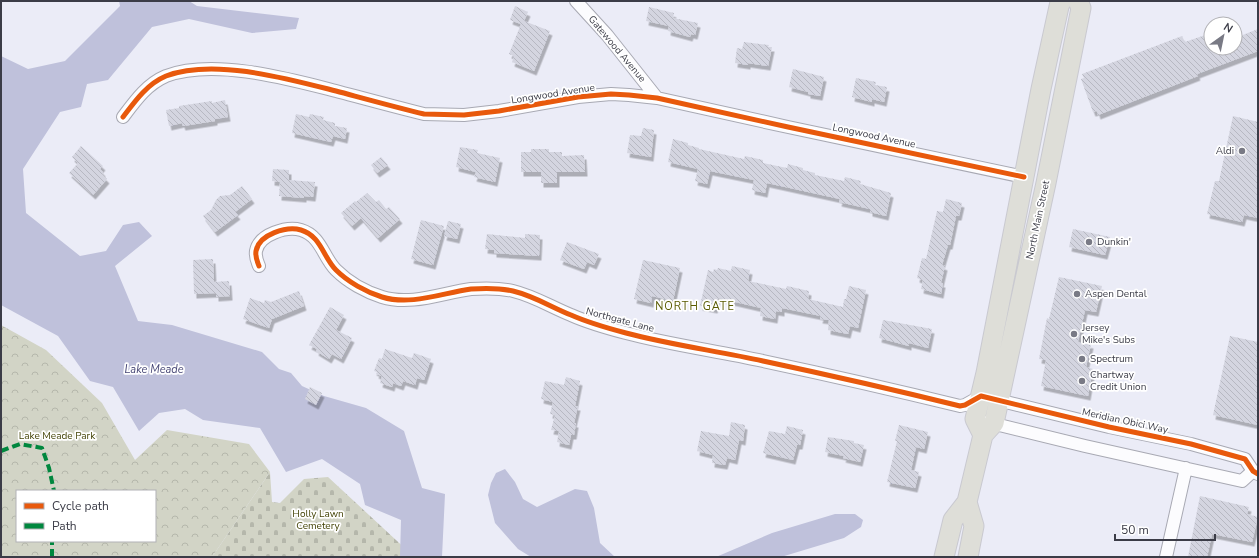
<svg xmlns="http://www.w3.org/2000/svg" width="1259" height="558" font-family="'Nunito Sans',sans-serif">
	<defs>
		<pattern id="cemetery-stones" width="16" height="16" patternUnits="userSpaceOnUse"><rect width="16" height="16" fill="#d2d4c6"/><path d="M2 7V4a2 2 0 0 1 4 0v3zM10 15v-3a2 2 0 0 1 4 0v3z" fill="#b5b7ab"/></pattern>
		<pattern id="park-crowns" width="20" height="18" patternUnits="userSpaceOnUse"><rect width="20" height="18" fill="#d2d4c6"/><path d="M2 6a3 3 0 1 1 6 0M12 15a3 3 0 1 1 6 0" fill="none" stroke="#b5b7ab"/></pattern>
		<pattern id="building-back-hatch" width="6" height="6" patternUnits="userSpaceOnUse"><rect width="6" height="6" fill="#d4d5e0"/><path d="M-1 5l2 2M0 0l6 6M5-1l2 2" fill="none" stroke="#b7b8c2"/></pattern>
		<filter id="shadow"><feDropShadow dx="2.5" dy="4.5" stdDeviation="0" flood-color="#0004"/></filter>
	</defs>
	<rect width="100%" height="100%" fill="#ebecf7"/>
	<!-- cemetery -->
	<path fill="url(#cemetery-stones)" d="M270,472L272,502L280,503L304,479L328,477L410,553L411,557H212Z"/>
	<!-- park -->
	<path fill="url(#park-crowns)" fill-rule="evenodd" d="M1,325L46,350L102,403L135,460L167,430L249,444L270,472L212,557H1ZM17,491H155V541H17Z"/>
	<!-- water -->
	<path fill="#bfc1db" d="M119,1H189L197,6L299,18L296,29L252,33L189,19L152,27L108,80L87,84L81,107L60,112L23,169L26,213L80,256L106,251L123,225L139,222L152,236L115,266L138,321L172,325L262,352L279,369L291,373L302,386L324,396L366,408L404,431L422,488L445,494L442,557H400L401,520L365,505L360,484L322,459L286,472L260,428L203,420L185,409L159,413L139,431L113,387L90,381L58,336L1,305V56L28,69L65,61L120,6Z
		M505,469L515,482L523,499L537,507L575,489L587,491L594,508L600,543L615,557H531L518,549L495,523L488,495L491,483L496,473Z
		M835,514H855L863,520L861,527L844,538L781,557H716L772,533Z"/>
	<!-- building -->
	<path fill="url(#building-back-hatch)" filter="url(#shadow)" d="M515,6L528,12L524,21L550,31L534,71L512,62L514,56L509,54L521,24L510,20Z
		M649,7L674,13L673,18L698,23L695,35L691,34L690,37L668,31L669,26L646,21Z
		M1258,29V51L1197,74L1198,76L1098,115L1097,111L1093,112L1081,79L1084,78L1082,74L1182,36L1185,42L1211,33V48H1235V38Z
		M744,42L769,45L768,47H772L768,66L748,63V65L735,63L737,48L742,49Z
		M793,69L824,77L820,96L808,94V92L789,87Z
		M856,78L876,82L875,85L887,87L884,102L872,99V102L852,97Z
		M225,100L228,117L215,119V121L183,126L182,123L169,126L166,110L179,108V106L212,101V103Z
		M296,114L309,117L310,114L324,117L323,120L335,123V126L347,128L345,139L333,136L331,142L292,133Z
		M1233,116L1258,122V218L1244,215L1242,222L1207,214L1215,181H1219Z
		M643,128L654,130L651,157L627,153L630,135L641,136Z
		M673,139L688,143V145L699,148V149L744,159L745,156L763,160V163L787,168L788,164L803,168V170L815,173V175L844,181L845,177L861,181L860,184L891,193L886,216L870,212V209L839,202L840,199L767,183L765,193L752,190L754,180L710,171L707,184L695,181L698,169L668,162Z
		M81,146L103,166L100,169L103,172L102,174L107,179L93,195L69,173L78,163L72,157Z
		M460,147L478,150L477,153L500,158L495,182L474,177L476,172L456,167Z
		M531,149H549V152H562V156L584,155L585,172H557V183H541V172H521V152H531Z
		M381,157L388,165L377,173L371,165Z
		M273,169L289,170V180L315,182L313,197L304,196V198L279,196L280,182L272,181Z
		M242,186L252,199L235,212L238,215L215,232L203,216L211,210L216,200L220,196L230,195Z
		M367,193L376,202L379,200L386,209L389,207L400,219L378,238L361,218L352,226L341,213L355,201L356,202Z
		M946,199L962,203L959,216H956L950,245H948L942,265L945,266L941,283H943L941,294L921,289L923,280L917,278L922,258L926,259L937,211L943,212Z
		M421,220L444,226L433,265L411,259Z
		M448,221L461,224L457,239L444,236Z
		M1073,229L1110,237L1105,255L1069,247Z
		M487,234L525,238V234L540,235L539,256L494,253V250L485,249Z
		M567,242L599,254L594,265L587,262L584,269L560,260Z
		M213,259L214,282L229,281L230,296L216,297V293L194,294L193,260Z
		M643,260L680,268L673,301L652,296L651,303L634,299Z
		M732,266L750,270L748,281L786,289L787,286L809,291L808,299L843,307L844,299H846L849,286L866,290L858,328L850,326L848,334L828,330L829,320L820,319L821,316L782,308V312L776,311L775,319L760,316L761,308L718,298L715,309L700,306L708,270L713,272L714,269L717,270L718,268L731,271Z
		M1059,277L1102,286L1096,312L1085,310L1078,342L1091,344L1086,367L1093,369L1088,396L1041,386L1046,360L1039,359L1047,318L1049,319Z
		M299,291L304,306L272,319L269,328L243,319L250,298L264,303L265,300L271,302Z
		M330,307L344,315L336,330L352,338L341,359L332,354L329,359L316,351L317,349L309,345Z
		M883,320L932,329L928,348L909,343V346L879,338Z
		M1230,336L1258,342V425L1213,415Z
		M385,349L412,358L414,353L431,359L424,380L417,378L415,385L403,381L401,386L393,383L392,387L380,383L382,376L376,374L377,372L374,371L379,358L382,359Z
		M566,377L580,381L575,406H578L574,423H576L574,435H571L569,445L557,442L559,431L551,430L555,415L550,414L553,402L541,399L545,381L564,385Z
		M310,387L322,393L316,405L305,399Z
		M731,422L745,425L743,441L739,440L735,460L727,458L725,465L712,463L713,455L697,451L701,431L729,436Z
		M899,425L928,432L924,449L916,447L911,470L919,472L915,488L887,482L897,441H895Z
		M787,426L803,430L800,445H797L793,460L763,453L769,431L785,434Z
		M828,437L854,441V443L864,445L860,462L843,458L844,456L825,452Z
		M1200,496L1249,507L1247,514L1258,517L1252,542L1212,534L1207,557H1188Z"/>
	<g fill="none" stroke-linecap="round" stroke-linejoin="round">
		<defs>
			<path id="minor" d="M576,1L607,35L657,98
				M123,117C135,101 147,84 166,76C214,58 289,79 336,91C366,99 395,107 424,114L464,115L499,111L578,97L611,94L629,95L657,98L788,127L1024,177
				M259,266C257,261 255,257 256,251C259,234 287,226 301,230C321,236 323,257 336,270C348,282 366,292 382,297C411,306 442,293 471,289C485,288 500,288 513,291C534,296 551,307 571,315C589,323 607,328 626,333C671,345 718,351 763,361C829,375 895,390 960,406L965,405L981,396L1109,427L1191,444L1245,459L1253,471L1258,474
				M987,422L1085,446L1242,481L1253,471
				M1166,557L1186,468"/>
			<path id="primary" d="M983,435L975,419L986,373L1041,89L1060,2L1062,1
				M967,502L974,526L968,557
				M944,557L953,520L967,502L983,435L994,423L1046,183L1081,8L1078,1"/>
		</defs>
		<!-- minor casing -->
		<use href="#minor" stroke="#a8a9b3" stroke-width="14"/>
		<!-- primary casing -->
		<use href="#primary" stroke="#c9c9d0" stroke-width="21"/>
		<!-- minor -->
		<use href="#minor" stroke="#fcfcfe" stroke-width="12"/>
		<!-- primary -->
		<use href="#primary" stroke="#deded8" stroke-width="19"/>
		<!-- quiet -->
		<path stroke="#00873e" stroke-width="4" stroke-dasharray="8 4" stroke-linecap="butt" d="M1,451L20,444L42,448L49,468L54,491
			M52,557V541"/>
		<defs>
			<path id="cycleway" d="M123,117C135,101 147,84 166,76C214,58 289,79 336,91C366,99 395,107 424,114L464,115L499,111L578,97L611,94L629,95L657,98L788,127L1024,177
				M259,266C257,261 255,257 256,251C259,234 287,226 301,230C321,236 323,257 336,270C348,282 366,292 382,297C411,306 442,293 471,289C485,288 500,288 513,291C534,296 551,307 571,315C589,323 607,328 626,333C671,345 718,351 763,361C829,375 895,390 960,406L965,405L981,396L1109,427L1191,444L1245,459L1253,471L1258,474"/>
		</defs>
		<!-- cycleway casing -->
		<use href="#cycleway" stroke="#fff" stroke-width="8"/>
		<!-- cycleway -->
		<use href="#cycleway" stroke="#e8590c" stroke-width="5"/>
	</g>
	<!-- markers -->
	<g fill="#797a85" stroke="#fff" stroke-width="1.5">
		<circle cx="1242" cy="151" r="4"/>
		<circle cx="1089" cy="242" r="4"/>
		<circle cx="1077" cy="294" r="4"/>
		<circle cx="1074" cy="334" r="4"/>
		<circle cx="1082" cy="359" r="4"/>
		<circle cx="1082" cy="381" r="4"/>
	</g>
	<g text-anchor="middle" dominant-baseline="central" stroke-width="3.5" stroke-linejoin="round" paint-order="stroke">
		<!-- street labels -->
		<g font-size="10" fill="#3b3c47" stroke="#fff">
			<text transform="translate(617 49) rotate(50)">Gatewood Avenue</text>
			<text transform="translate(553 94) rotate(-9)">Longwood Avenue</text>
			<text transform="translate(874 136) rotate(12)">Longwood Avenue</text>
			<text transform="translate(1038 220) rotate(-78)">North Main Street</text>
			<text transform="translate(620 320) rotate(15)">Northgate Lane</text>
			<text transform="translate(1125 421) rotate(12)">Meridian Obici Way</text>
		</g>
		<!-- poi labels -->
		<g font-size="10" fill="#3b3c47" stroke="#fff" text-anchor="start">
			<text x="1234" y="151" text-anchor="end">Aldi</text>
			<text x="1097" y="242">Dunkin'</text>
			<text x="1085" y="294">Aspen Dental</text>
			<text x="1082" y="328">Jersey<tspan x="1082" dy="12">Mike's Subs</tspan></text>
			<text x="1090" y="359">Spectrum</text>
			<text x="1090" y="375">Chartway<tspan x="1090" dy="12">Credit Union</tspan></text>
		</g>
		<!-- park labels -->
		<g font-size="10" fill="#444407" stroke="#fff">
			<text x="57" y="436">Lake Meade Park</text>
			<text x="318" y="514">Holly Lawn<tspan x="318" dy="12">Cemetery</tspan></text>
		</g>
		<!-- neighbourhood labels -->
		<g font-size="11" letter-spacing="1" fill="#595a00" stroke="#fff">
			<text x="695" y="306">NORTH GATE</text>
		</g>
		<!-- water labels -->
		<g font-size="11" font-style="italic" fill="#444473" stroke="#fff">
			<text x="154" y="369">Lake Meade</text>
		</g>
	</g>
	<!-- border -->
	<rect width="1259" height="558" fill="none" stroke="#3b3c47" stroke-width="4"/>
	<!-- legend -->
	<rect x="16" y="490" width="140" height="52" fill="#ffffff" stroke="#b1b1b5"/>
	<rect x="24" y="503" width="20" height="6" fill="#e8590c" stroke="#b1b1b5"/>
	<text x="52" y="510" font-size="12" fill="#3b3c47">Cycle path</text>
	<rect x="24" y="523" width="20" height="6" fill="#00873e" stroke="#b1b1b5"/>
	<text x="52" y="530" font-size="12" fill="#3b3c47">Path</text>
	<!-- north arrow -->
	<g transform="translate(1223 36) rotate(33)"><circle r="19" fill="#ffffff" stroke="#b1b1b5"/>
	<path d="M0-3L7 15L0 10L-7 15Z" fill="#797a85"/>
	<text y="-6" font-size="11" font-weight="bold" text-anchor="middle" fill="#3b3c47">N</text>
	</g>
	<!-- scale -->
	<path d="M1115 534v6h100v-6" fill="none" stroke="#3b3c47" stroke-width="2"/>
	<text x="1121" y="534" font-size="12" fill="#3b3c47" stroke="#ffffff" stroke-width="3" paint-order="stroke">50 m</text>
</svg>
